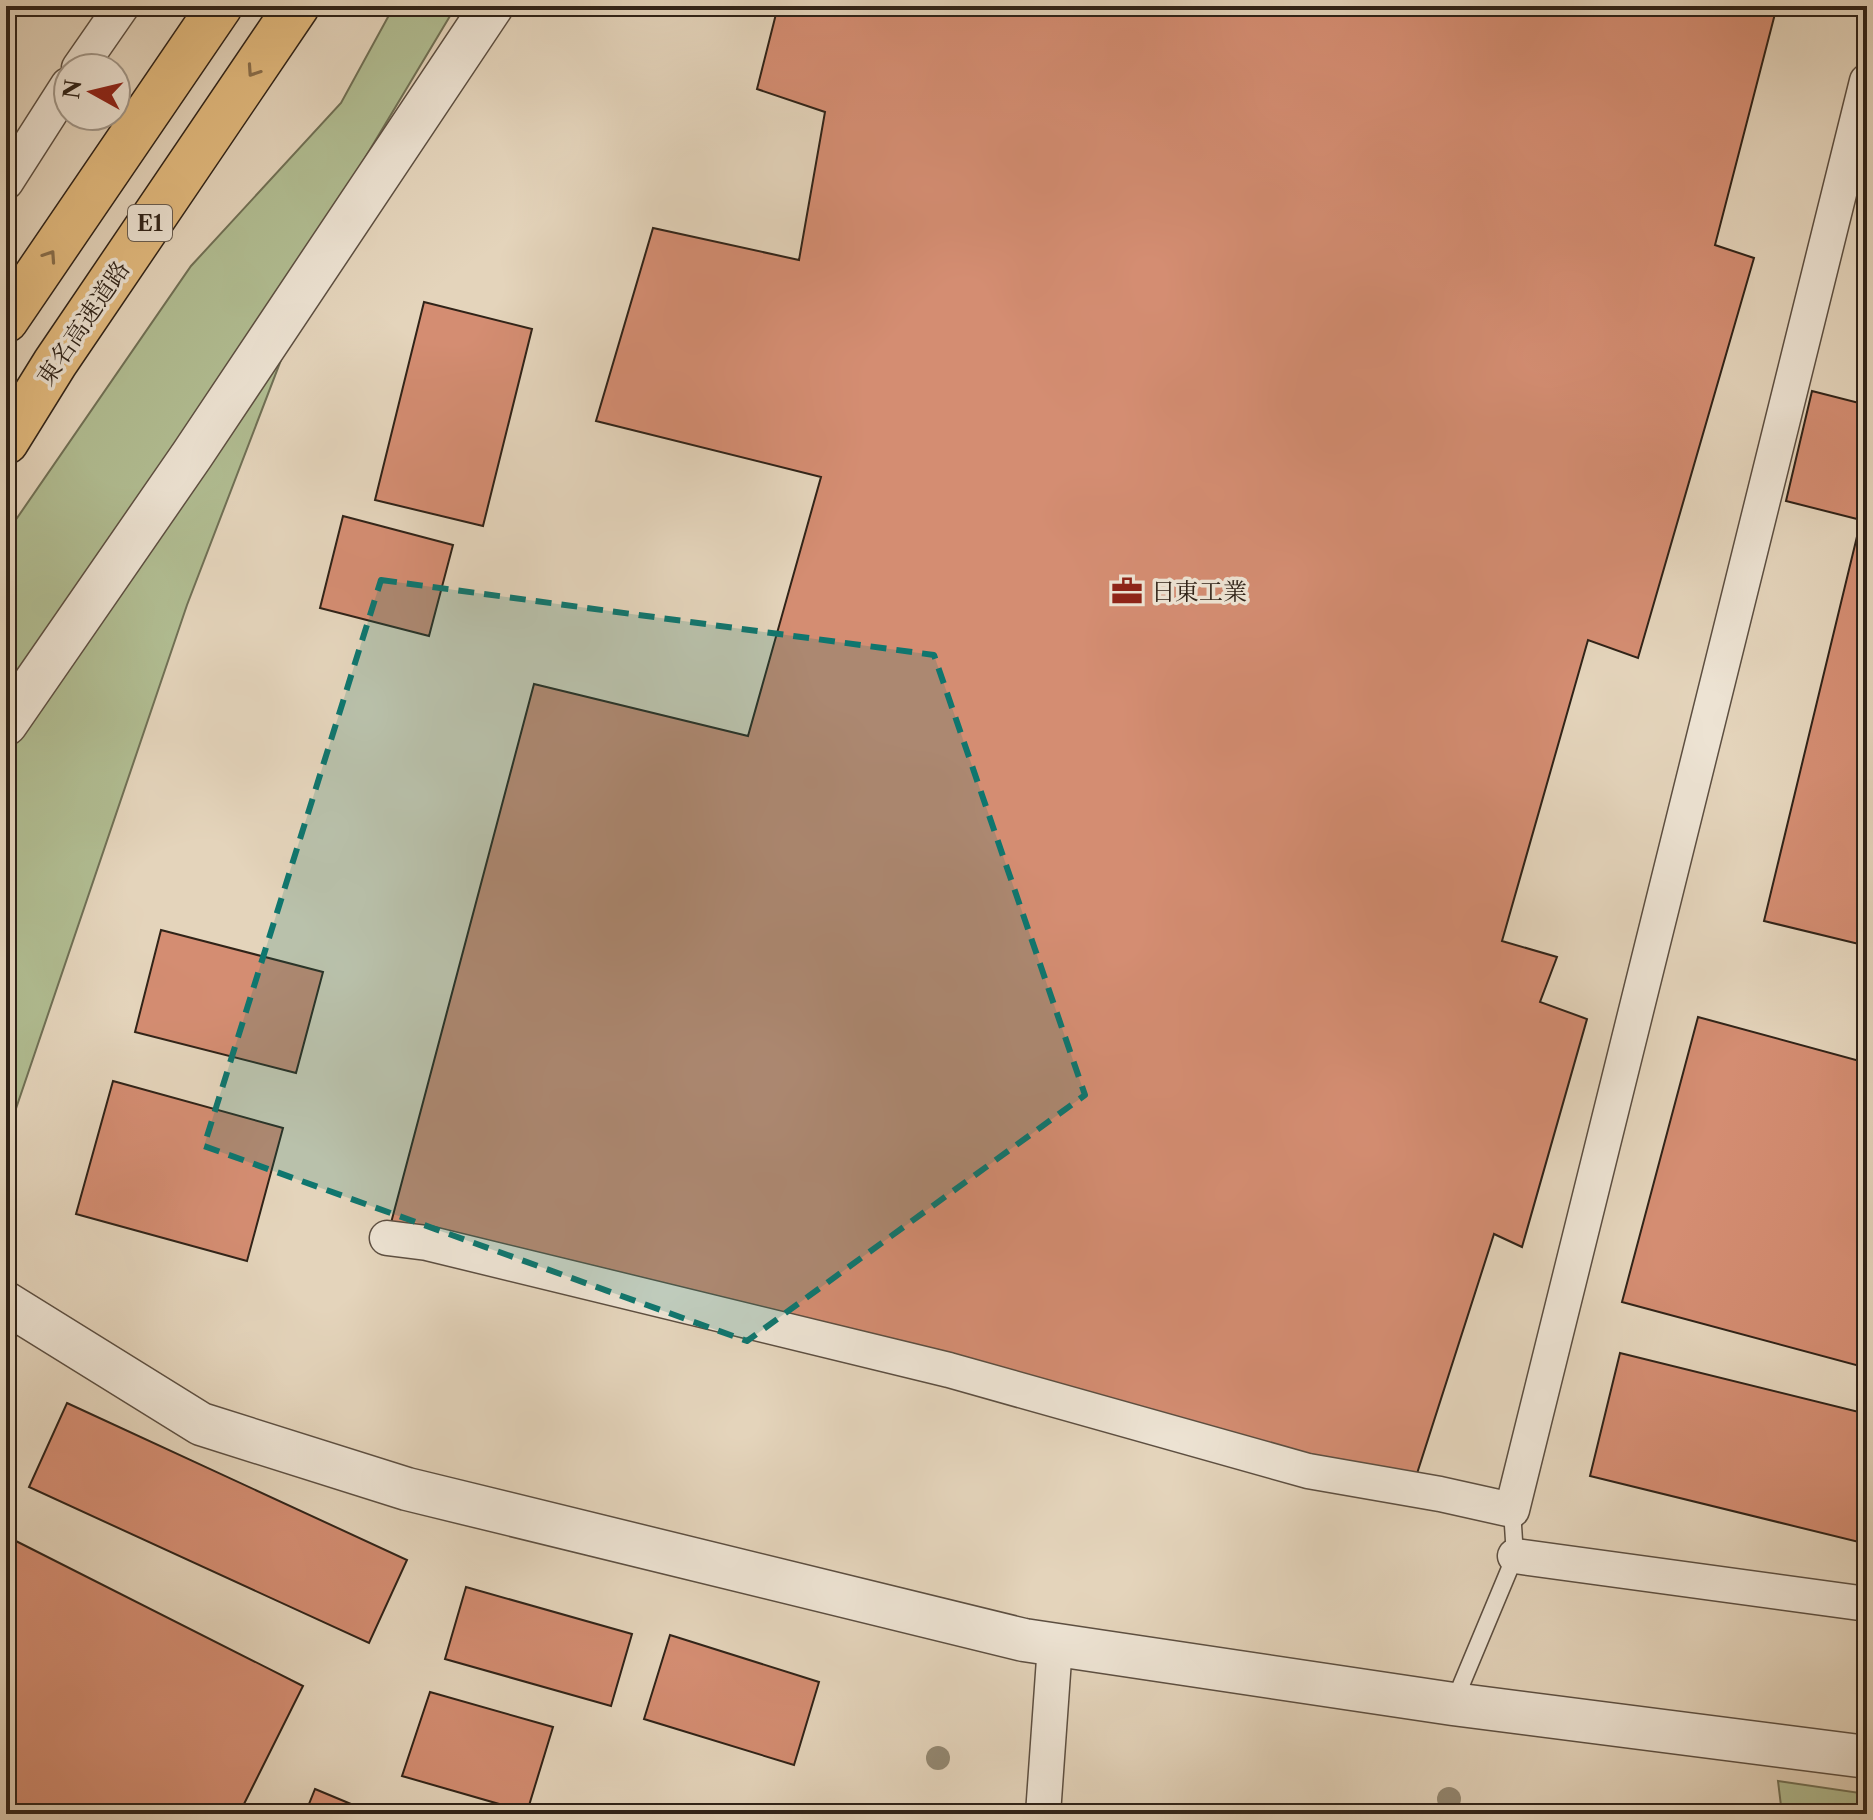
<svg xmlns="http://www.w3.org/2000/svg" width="1873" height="1820" font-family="'Libre Caslon Text','Noto Serif JP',serif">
	<rect width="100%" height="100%" fill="#e4d4bb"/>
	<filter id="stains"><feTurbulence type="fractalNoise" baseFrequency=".0025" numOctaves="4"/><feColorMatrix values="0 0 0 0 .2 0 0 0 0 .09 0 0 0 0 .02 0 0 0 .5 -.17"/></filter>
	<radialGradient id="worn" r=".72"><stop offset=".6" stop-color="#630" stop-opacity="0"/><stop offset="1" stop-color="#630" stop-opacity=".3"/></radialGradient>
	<!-- green -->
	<path fill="#b1bd92" stroke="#707055" stroke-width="2" d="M394,6H456L347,188L187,605L6,1138V534L191,266L341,103Z
		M1778,1781L1867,1794V1814H1782Z"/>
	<!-- building -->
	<path fill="#d48d72" stroke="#302318" stroke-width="2" d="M778,6H1777L1715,245L1754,258L1638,658L1588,640L1502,941L1557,957L1540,1002L1587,1019L1522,1247L1494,1234L1412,1489L387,1238L534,684L748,736L821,477L596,421L653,228L799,260L825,112L757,89Z
		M424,302L532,329L483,526L375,500Z
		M1812,391L1867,405V946L1764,921L1861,520L1786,501Z
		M343,516L453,545L429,636L320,608Z
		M161,930L323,972L296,1073L135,1032Z
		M1698,1017L1867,1063V1368L1622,1302Z
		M113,1081L283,1128L247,1261L76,1214Z
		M1620,1353L1867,1414V1544L1590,1476Z
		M67,1403L407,1560L369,1643L29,1487Z
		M6,1536L303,1686L239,1814H6Z
		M466,1587L632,1634L611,1706L445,1659Z
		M670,1635L819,1682L794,1765L644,1719Z
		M430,1692L553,1727L527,1812L402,1776Z
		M315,1789L375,1814H305Z"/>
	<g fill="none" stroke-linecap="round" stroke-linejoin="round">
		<defs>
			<path id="service" d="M1454,1702L1515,1556L1512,1510"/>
			<path id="minor" d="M79,68L122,6
				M6,182L68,85
				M387,1238L427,1243L949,1370L1308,1471L1440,1494L1512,1510L1867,81
				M1515,1556L1867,1604
				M1043,1814L1055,1645"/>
			<path id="tertiary" d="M6,724L192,455L492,6
				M6,1303L201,1424L407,1489L1024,1640L1453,1704L1867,1757"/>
			<path id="motorway" d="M6,320L220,6
				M6,442L55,363L297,6"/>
		</defs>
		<!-- service casing -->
		<use href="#service" stroke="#5d4f41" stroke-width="19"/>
		<!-- minor casing -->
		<use href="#minor" stroke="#5d4f41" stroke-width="37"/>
		<!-- tertiary casing -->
		<use href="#tertiary" stroke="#5d4f41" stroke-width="45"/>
		<!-- motorway casing -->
		<use href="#motorway" stroke="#302318" stroke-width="47"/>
		<!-- service -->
		<use href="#service" stroke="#ede3d3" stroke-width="16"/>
		<!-- minor -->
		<use href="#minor" stroke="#ede3d3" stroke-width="34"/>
		<!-- tertiary -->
		<use href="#tertiary" stroke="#ede3d3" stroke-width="42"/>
		<!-- motorway -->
		<use href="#motorway" stroke="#e2ba7e" stroke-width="44"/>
	</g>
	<!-- trees -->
	<g fill="#938872">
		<circle cx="938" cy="1758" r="12"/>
		<circle cx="1449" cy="1799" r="12"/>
	</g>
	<!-- one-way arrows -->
	<defs><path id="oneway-chevron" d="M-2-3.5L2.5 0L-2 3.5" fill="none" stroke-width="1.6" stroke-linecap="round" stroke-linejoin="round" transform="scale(2)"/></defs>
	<g stroke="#896e4b">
		<use href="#oneway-chevron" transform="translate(253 71) rotate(124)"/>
		<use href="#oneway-chevron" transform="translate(50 256) rotate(-56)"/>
	</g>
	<!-- marked area -->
	<path fill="#0f766e" fill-opacity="0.2" stroke="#0f766e" stroke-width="6" stroke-dasharray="16 10" stroke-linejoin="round" d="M381,580L934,655L1085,1095L747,1341L204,1146Z"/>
	<!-- icons -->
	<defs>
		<symbol id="office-bare" viewBox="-9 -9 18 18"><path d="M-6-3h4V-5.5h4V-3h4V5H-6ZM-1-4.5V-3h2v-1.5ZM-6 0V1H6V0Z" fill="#8f2418" stroke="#ede3d3" stroke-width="2.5" paint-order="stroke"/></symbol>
	</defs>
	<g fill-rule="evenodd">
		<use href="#office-bare" x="1105" y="569" width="44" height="44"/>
	</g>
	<g text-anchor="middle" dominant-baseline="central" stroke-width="7" stroke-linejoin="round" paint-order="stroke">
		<!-- shield labels -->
		<rect fill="#ede3d3" stroke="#695d50" stroke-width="2" x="128" y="205" width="44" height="36" rx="6"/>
		<g font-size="22" font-weight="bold" fill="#302318">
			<text x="150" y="223">E1</text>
		</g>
		<!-- street labels -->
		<g font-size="24" fill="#302318" stroke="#ede3d3">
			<text transform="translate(83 323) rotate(-56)">東名高速道路</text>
		</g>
		<!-- poi labels -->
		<g font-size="24" fill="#302318" stroke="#ede3d3" text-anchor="start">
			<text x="1151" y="591">日東工業</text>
		</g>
	</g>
	<!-- margin -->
	<rect width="1873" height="1820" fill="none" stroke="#e4d4bb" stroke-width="32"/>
	<rect x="8" y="8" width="1857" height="1804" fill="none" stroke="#302318" stroke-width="4"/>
	<rect x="16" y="16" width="1841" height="1788" fill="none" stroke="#302318" stroke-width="2"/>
	<!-- north arrow -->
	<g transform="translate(92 92) rotate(278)"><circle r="38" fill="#ede3d3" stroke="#a19688" stroke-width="2"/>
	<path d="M0-6L14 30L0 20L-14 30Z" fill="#8f2418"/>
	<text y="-12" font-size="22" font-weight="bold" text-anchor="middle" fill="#302318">N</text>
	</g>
	<rect width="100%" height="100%" filter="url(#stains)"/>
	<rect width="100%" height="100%" fill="url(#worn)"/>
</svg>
